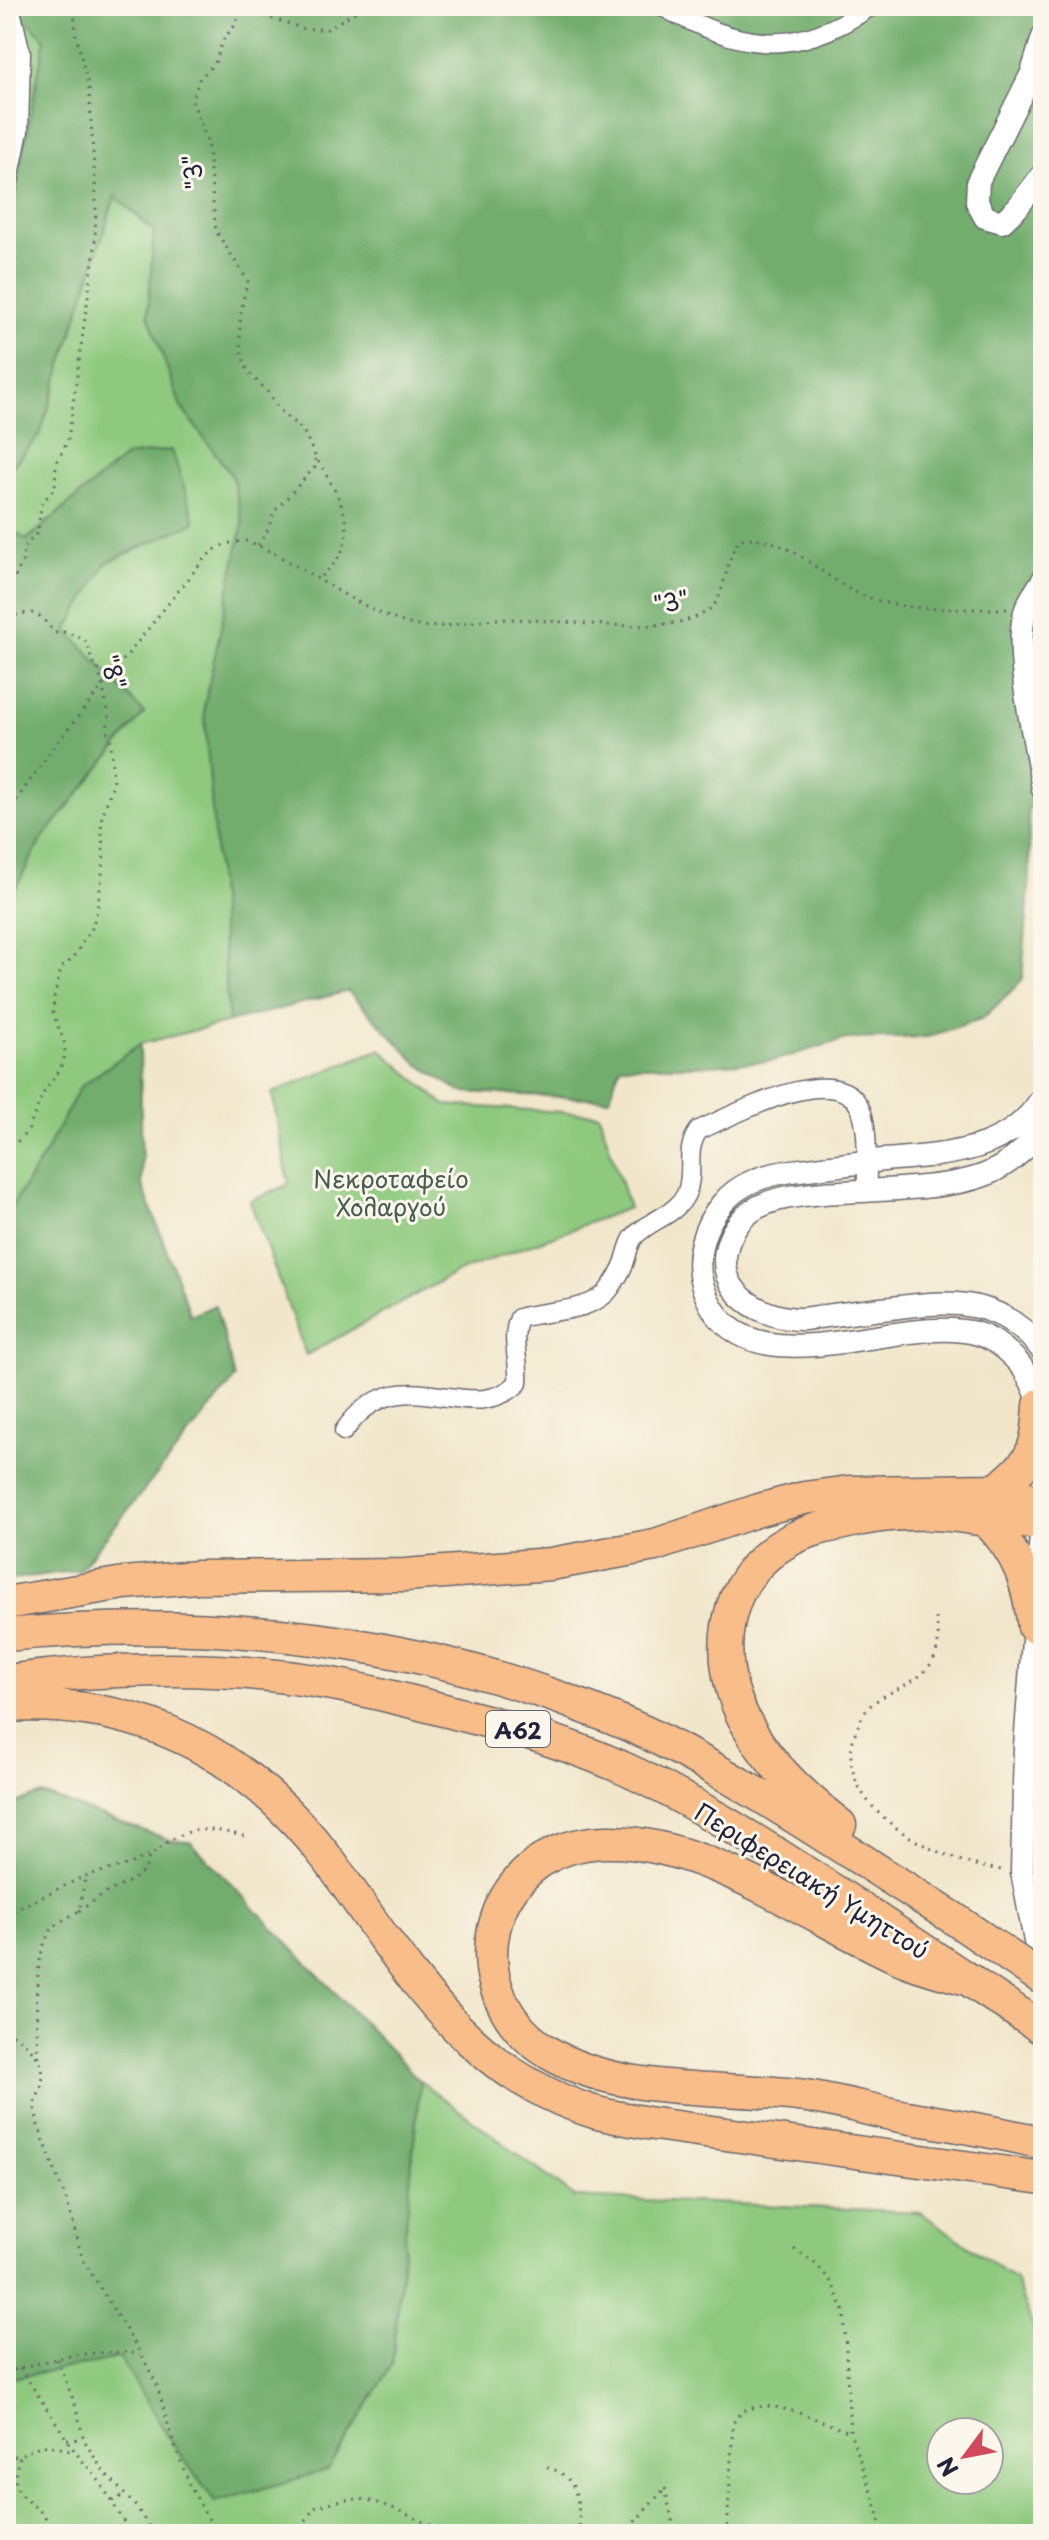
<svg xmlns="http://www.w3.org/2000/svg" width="1049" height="2540" font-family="'Playpen Sans',sans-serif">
	<rect width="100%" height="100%" fill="#fbf7ec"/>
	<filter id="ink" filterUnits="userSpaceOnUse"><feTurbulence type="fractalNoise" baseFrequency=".0125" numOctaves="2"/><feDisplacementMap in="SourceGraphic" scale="16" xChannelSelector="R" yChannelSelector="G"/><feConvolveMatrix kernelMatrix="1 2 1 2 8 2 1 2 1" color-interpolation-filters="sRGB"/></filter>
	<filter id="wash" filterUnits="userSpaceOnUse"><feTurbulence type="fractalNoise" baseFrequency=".006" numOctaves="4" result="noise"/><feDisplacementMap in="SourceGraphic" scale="32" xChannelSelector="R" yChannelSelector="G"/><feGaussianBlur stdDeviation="1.8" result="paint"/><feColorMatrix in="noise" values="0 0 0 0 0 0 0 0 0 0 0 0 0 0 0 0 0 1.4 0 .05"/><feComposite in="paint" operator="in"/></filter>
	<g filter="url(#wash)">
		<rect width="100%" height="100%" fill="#f1e6ca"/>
		<!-- green -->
		<path fill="#8ec97e" stroke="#58765c" stroke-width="2" fill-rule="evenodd" d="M6,6H13L45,39L6,241Z
			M115,195L154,231L148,314L181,407L232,476L243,524L204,708L229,1022L140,1044L80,1087L43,1157L6,1215V906L41,840L144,713L67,630L106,563L195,522L171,450L126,456L26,540L6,526V473L40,435Z
			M380,1049L445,1105L599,1114L629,1208L455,1273L306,1355L250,1201L289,1184L272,1093Z
			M420,2081L575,2197L920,2212L1015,2279L1043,2354V2534H6V2379L120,2357L172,2443L215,2502L392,2365ZM941,2432H989V2480H941Z"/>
		<!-- forest -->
		<path fill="#72ad6d" stroke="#4a6854" stroke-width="2" d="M13,6H1043V800L1028,808L1030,875L1022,981L983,1018L927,1037L846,1039L772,1061L693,1066H620L609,1099L461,1092L418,1064L348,991L229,1022L204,707L243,524L232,476L181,407L148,314L154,231L115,196L40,435L6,473V241L45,39Z
			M172,450L195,522L106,563L67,630L144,713L41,840L6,906V526L27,540L126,456Z
			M140,1044L142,1184L191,1316L215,1305L235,1378L79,1570L6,1580V1215L43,1157L80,1087Z
			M42,1794L170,1840L190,1841L420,2081L392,2365L328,2470L215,2502L172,2443L120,2358L6,2379V1806Z"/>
	</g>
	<g filter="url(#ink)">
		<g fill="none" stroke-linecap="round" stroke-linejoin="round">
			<defs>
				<path id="minor" d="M661,6C740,49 793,60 871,6
					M6,195L19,131L21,53L10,6
					M344,1431C399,1351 469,1431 518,1383C520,1360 510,1340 519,1318C546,1310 594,1313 611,1287C615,1281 620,1273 623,1266C627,1258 628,1244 634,1237C648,1220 676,1216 686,1194C696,1172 683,1151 699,1130C735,1115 831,1061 858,1104C870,1122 866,1168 867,1190"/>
				<path id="tertiary" d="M1043,37L1032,73L978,181L977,202L985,217L1002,222L1017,208L1043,174
					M1043,580C1037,590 1028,601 1025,612C1013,654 1036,744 1043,789
					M1043,1127C1029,1147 1010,1164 987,1174C950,1190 867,1190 824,1193C801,1195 773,1197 753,1210C741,1218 733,1229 728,1243C712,1292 763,1320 804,1319C833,1315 862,1311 891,1308C952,1300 1001,1297 1043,1351
					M1043,1417C1039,1395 1029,1372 1013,1357C1003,1347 992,1338 978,1334C896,1310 737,1402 702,1284C694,1256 704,1225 722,1204C740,1182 765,1175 792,1171C823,1167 854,1163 884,1160C943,1155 1011,1153 1043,1096
					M1043,1984L1022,1872L1025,1746L1043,1509"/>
				<path id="motorway" d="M997,1490C1033,1459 1037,1453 1040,1405
					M988,1522C1020,1555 1028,1583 1034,1627
					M6,1603L124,1583L197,1577L405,1575L551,1564L655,1545L759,1510L804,1498L849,1492L997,1490L1043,1502
					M6,1635C193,1617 383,1634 560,1698C592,1710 625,1722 655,1737C758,1789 852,1855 950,1916
					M6,1681C105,1667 227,1665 326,1683C370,1690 412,1702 455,1713C518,1729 580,1747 638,1775C718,1815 792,1863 866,1912C925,1951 984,1990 1043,2029
					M6,1706C142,1698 249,1755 330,1862C375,1924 416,1991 473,2043C505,2073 551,2099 594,2112C611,2117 629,2119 647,2123L1043,2178
					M840,1825C805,1797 771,1767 749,1728C710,1662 719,1577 792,1539C813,1528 839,1524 862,1519C894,1513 933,1512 965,1517C992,1521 1015,1525 1043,1520
					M970,1980C946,1973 919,1967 895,1956C810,1917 701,1839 606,1842C482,1845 448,1999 556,2057C625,2095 728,2086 806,2096C840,2101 873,2111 906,2117C952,2125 998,2132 1043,2143"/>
			</defs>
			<!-- minor casing -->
			<use href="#minor" stroke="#6a676d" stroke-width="21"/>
			<!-- tertiary casing -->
			<use href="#tertiary" stroke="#6a676d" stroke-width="25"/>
			<!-- motorway casing -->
			<use href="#motorway" stroke="#6a676d" stroke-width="35"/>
			<!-- path -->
			<path stroke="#6a676d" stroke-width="3" stroke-dasharray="2 6" stroke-linecap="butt" d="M217,6L258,14L305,29H327L365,6
				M239,11L236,24L223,40L215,63L200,78L192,100L207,141L216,231L248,281C240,308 234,347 249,372C253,379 261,384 266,390C273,398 277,408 285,415C290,421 299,425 303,431C309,440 311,450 317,459C342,502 368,539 319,578
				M258,545L266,534L274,512L315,467V457
				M6,822L13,805L53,748L200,564C215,546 225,542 248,541C302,564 350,605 406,623C438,633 470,619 502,619C558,619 620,631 674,623C687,621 703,616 713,606C726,593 725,557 740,539C784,532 818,574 855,592C900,614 958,608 1007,609
				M6,1153L28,1131L42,1095L60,1070L65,1056L64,1041L53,1014L54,998L61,968L72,959L92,928L97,911L104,861L101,820L113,784L111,743L107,729L109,715L98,668L91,659L88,644L82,638L64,632L55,633C38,614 40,609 12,616L7,611L9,591L22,562L24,547L38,532L41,505L55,487L56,464L68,440L95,247L96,199L89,89L76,35L74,6
				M936,1618C937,1625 939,1634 938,1642C935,1683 891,1686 870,1706C866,1710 862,1717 860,1722C817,1803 939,1864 1003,1870
				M79,1911C88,1905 97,1898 106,1893C123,1883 146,1879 149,1857
				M6,1914L85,1876L130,1864L156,1852L170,1840L193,1830H216L245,1836
				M6,2029C35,2049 55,2068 34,2103L38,2125L68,2205L83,2260L141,2354L157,2385L170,2432L190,2486L217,2534
				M38,2057C37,2026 31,1952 53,1928C60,1921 71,1916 79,1911L85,1878
				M794,2249L816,2264L832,2283L844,2311L850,2432L878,2512L881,2534
				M57,2359L75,2404L84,2440L101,2468L138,2509L153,2534
				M20,2368L76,2453L100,2482L131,2534
				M6,2372C50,2359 94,2348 140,2354
				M67,2439L83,2440
				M6,2457C25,2457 29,2448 42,2446C53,2445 65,2449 74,2453
				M20,2457C1,2507 47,2497 52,2534
				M547,2467C581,2477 578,2504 580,2534
				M665,2488L675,2534
				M112,2501L125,2495
				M297,2534L314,2508C365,2489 382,2504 428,2524C438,2528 449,2529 459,2534
				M624,2534L665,2488
				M727,2534L733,2423C737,2418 741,2412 746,2410C775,2397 822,2423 850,2432"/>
			<!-- minor -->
			<use href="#minor" stroke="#fff" stroke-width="18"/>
			<!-- tertiary -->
			<use href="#tertiary" stroke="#fff" stroke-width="22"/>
			<!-- motorway -->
			<use href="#motorway" stroke="#f8bd89" stroke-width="32"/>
			<defs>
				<path id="motorway-bridge" d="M950,1916L1043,1979"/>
			</defs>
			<!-- motorway-bridge casing -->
			<use href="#motorway-bridge" stroke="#6a676d" stroke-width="35" stroke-linecap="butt"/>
			<!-- motorway-bridge -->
			<use href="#motorway-bridge" stroke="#f8bd89" stroke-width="32"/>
		</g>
	</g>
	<g text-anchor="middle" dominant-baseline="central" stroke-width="6" stroke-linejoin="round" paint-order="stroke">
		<!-- shield labels -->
		<rect fill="#fbf7ec" stroke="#636270" stroke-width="2" x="486" y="1711" width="64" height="36" rx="6"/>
		<g font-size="22" font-weight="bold" fill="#22223b">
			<text x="518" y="1729">Α62</text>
		</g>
		<!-- street labels -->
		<g font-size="24" fill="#22223b" stroke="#fbf7ec">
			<text transform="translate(192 172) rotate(-97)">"3"</text>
			<text transform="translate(671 601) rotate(-11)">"3"</text>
			<text transform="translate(114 672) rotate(74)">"8"</text>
			<text transform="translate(812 1880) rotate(32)">Περιφερειακή Υμηττού</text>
		</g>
		<!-- park labels -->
		<g font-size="24" fill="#485c52" stroke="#fbf7ec">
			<text x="391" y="1178">Νεκροταφείο<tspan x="391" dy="28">Χολαργού</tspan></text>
		</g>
	</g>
	<!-- margin -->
	<rect width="1049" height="2540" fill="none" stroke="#fbf7ec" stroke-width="32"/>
	<!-- north arrow -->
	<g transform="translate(965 2456) rotate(238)"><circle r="38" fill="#fbf7ec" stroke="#a4a2a5" stroke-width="2"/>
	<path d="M0-6L14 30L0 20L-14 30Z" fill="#d1495b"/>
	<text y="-12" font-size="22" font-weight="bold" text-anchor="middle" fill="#22223b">N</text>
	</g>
</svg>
